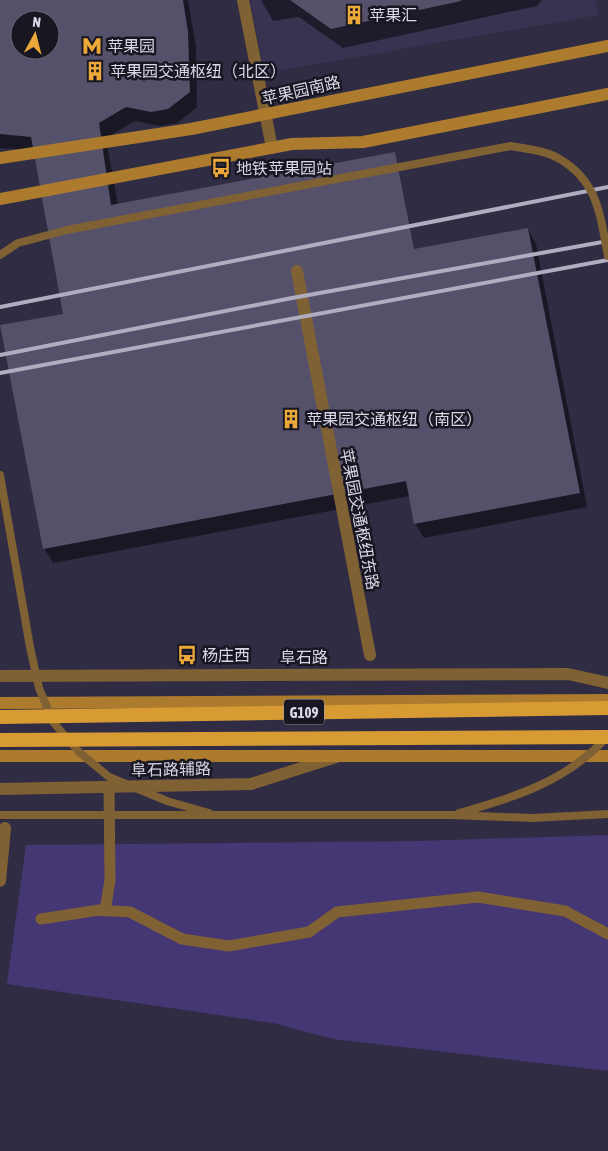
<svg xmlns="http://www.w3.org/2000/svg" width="608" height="1151" font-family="'Asap Condensed','Noto Sans SC',sans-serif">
	<rect width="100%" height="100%" fill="#302c44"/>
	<!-- built -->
	<path fill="#393352" d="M250,0H595L598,15L264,73Z"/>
	<!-- green -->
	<path fill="#453773" d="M608,835V1071L333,1039L273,1023L7,984L26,845L418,841Z"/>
	<!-- shadow -->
	<path fill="#0007" fill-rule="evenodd" d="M0,0H188L196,47L197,107L177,123L160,126L135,121L106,138L118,205L395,153L414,250L528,229L536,244L587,507L424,538L415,523L410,496L53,563L44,548L65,315L35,150L0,148ZM20,20H50V50H20Z
		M261,0H542L537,6L343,48L299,17L273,21Z"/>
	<!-- building -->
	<path fill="#55516b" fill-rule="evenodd" d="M0,0H183L188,32L190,92L168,109L151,112L126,107L99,123L111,205L395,152L414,249L528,228L580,493L414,524L406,481L43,549L0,325L63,314L31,137L0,134ZM20,20H50V50H20Z
		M290,0H461V1L331,29Z"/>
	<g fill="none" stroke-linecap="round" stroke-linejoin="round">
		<!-- pedestrian -->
		<path stroke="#7f6134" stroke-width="11" d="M105,911L110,880L109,787
			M41,919L99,910L130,912L182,939L229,946L309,932L337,912L478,897L565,911L608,934"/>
		<!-- minor -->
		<path stroke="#7f6134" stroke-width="12" d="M243,0L272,148
			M297,271L370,655
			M0,881L5,828"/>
		<!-- tertiary -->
		<path stroke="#7f6134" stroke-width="12" d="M0,676L568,674L608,683
			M0,789L251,784L336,757"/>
		<!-- secondary -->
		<path stroke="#ac7b2d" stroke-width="12" d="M0,158L191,129L608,46
			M0,199L292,144L363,142L608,94
			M0,703L608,700
			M0,756H608"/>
		<!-- rail -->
		<path stroke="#afadbf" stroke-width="4" d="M0,307L608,187
			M0,355L292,298L608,241
			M0,373L608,260"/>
		<!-- service-bridge -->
		<path stroke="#7f6134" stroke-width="8" d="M0,255L18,243L67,230L511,146C525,149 544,150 556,157C598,179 600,215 608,256
			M0,475L30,647L39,688L53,722L79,752L109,777L167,801L209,813
			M459,813C513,798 567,781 606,738
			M0,815H452L532,818L608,814"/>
		<!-- trunk-bridge -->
		<path stroke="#d89b33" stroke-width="14" d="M0,717L608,708
			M0,740L608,737"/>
	</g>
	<!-- icons -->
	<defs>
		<symbol id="building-bare" viewBox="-9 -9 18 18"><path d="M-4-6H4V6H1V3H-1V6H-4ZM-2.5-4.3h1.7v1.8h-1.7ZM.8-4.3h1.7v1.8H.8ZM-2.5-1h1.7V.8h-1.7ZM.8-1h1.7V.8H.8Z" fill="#eca93a" stroke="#181621" stroke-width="2.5" paint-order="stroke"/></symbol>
		<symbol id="metro-bare" viewBox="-9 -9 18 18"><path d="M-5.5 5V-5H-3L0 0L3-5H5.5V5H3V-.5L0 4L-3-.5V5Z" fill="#eca93a" stroke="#181621" stroke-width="2.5" paint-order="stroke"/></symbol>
		<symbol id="bus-bare" viewBox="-9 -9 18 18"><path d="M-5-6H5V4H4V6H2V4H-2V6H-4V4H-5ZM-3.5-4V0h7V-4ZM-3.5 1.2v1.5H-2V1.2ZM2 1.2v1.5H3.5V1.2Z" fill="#eca93a" stroke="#181621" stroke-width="2.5" paint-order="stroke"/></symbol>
	</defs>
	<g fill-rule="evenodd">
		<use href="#building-bare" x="340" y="1" width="28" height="28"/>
		<use href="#metro-bare" x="78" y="32" width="28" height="28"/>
		<use href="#building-bare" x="81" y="57" width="28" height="28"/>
		<use href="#bus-bare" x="207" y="154" width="28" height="28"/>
		<use href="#building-bare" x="277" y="405" width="28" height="28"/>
		<use href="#bus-bare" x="173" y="641" width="28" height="28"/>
	</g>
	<g text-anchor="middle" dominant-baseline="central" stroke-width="5" stroke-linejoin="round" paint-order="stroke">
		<!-- shield labels -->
		<rect fill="#181621" stroke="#9f9dac" stroke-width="1" x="284" y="699.5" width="40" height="25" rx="4"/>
		<g font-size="15" font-weight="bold" fill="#d9d7e7">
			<text x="304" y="712">G109</text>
		</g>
		<!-- poi labels -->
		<g font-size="16" fill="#d9d7e7" stroke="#181621" text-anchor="start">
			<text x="369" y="15">苹果汇</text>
			<text x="107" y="46">苹果园</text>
			<text x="110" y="71">苹果园交通枢纽（北区）</text>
			<text x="236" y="168">地铁苹果园站</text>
			<text x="306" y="419">苹果园交通枢纽（南区）</text>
			<text x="202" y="655">杨庄西</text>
		</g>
		<!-- street labels -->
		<g font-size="16" fill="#d9d7e7" stroke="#181621">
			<text transform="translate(301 90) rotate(-13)">苹果园南路</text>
			<text transform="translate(360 519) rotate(79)">苹果园交通枢纽东路</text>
			<text x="304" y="657">阜石路</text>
			<text transform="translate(171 769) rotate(-1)">阜石路辅路</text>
		</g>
	</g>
	<!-- north arrow -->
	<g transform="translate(35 35) rotate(7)"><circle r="24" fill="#181621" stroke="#656370"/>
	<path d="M0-4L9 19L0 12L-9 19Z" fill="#eca93a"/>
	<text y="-8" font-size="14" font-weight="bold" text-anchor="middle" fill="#d9d7e7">N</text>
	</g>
</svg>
